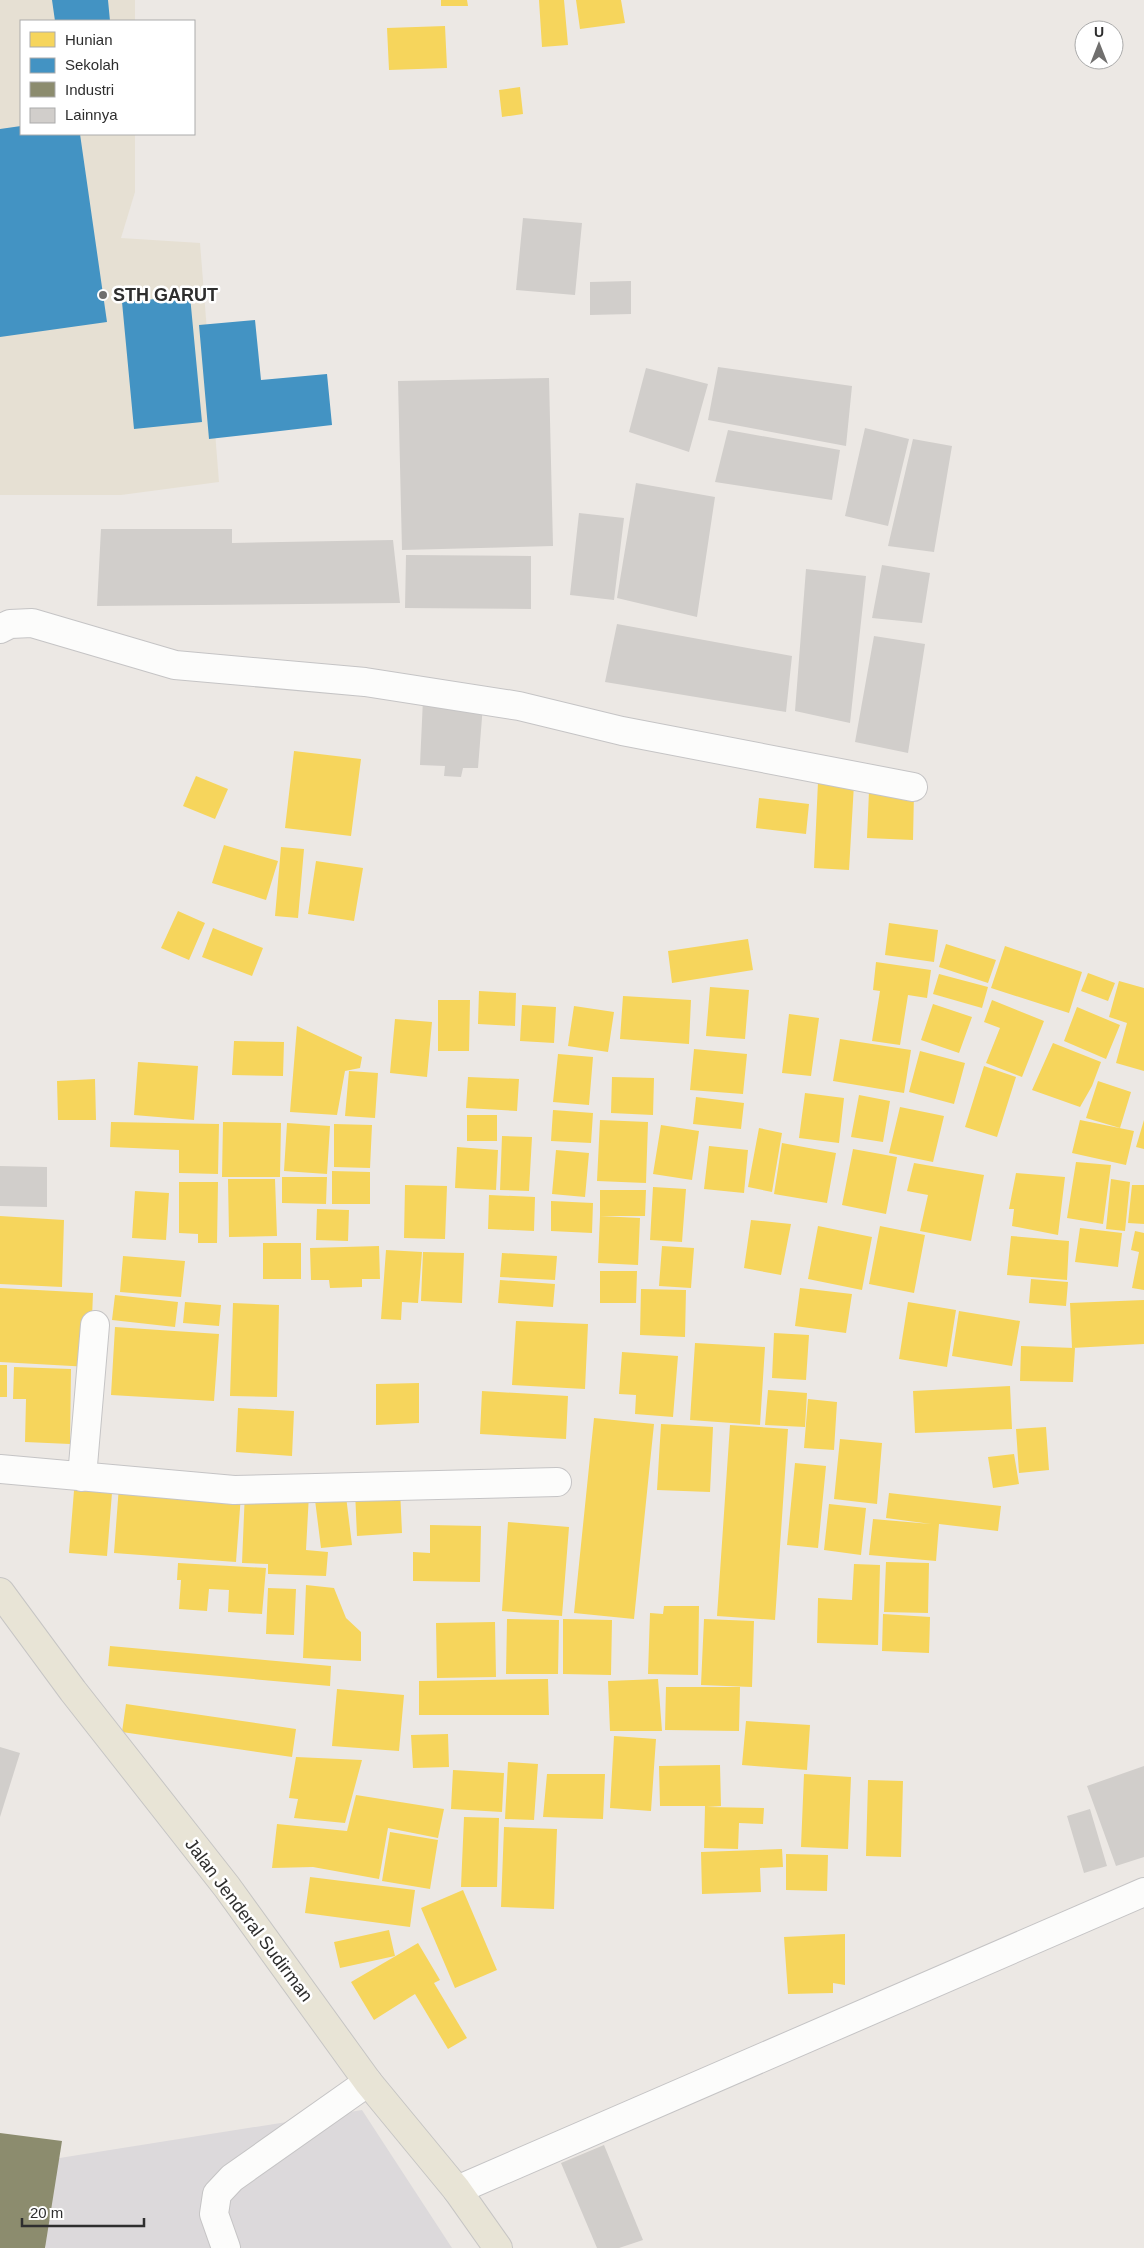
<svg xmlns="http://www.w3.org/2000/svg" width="1144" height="2248" font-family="Arial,sans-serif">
	<rect width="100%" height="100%" fill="#ece8e4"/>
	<!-- industrial -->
	<path fill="#dcd9db" d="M362,2110L452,2248H46L38,2218L47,2160Z"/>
	<!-- education -->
	<path fill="#e6e0d3" d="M0,0H135V21H21V134H135V192L121,238L200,243L219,482L121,495H0Z"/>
	<!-- homes -->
	<path fill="#f6d55c" d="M441,0H467L468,6H441Z
		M539,0H564L568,45L542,47Z
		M576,0H621L625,23L580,29Z
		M445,26L447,68L389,70L387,28Z
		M520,87L523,114L502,117L499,90Z
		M294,751L361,759L351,836L285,828Z
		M196,776L228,789L215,819L183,806Z
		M818,782L854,784L849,870L814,868Z
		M869,791L914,792L913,840L867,838Z
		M759,798L809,804L806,834L756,828Z
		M224,845L278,861L266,900L212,883Z
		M281,847L304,849L298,918L275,916Z
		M316,861L363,868L354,921L308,914Z
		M178,911L205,923L189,960L161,948Z
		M889,923L938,930L934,962L885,955Z
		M213,928L263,948L252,976L202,957Z
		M748,939L753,970L672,983L668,951Z
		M946,944L996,960L988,983L939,967Z
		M1005,946L1082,972L1069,1013L991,988Z
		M876,962L931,970L927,998L908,995L900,1045L872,1041L880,991L873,990Z
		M1088,973L1115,983L1108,1001L1081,991Z
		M939,974L988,987L982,1008L933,994Z
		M1119,981L1144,988V1071L1116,1063L1127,1023L1109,1017Z
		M710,987L749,990L745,1039L706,1036Z
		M479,991L516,993L515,1026L478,1024Z
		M623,996L691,1000L689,1044L620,1039Z
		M438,1000H470L469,1051H438Z
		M992,1000L1044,1021L1022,1077L986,1063L1000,1028L984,1022Z
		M933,1004L972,1017L959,1053L921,1040Z
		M522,1005L556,1007L554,1043L520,1041Z
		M574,1006L614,1012L608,1052L568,1046Z
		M1077,1007L1120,1025L1106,1059L1064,1041Z
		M789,1014L819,1018L811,1076L782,1073Z
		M395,1019L432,1022L427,1077L390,1073Z
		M297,1026L362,1057L360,1068L345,1071L337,1115L290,1112Z
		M840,1039L911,1050L904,1093L833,1081Z
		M234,1041L284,1042L283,1076L232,1075Z
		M1053,1043L1101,1062L1092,1086L1080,1107L1032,1090Z
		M694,1049L747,1054L743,1094L690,1090Z
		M920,1051L965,1063L954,1104L909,1092Z
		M558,1054L593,1057L589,1105L553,1102Z
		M138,1062L198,1066L194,1120L134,1115Z
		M984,1066L1016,1077L997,1137L965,1127Z
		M349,1071L378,1073L375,1118L345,1116Z
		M468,1077L519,1079L517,1111L466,1108Z
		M612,1077L654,1078L653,1115L611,1113Z
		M95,1079L96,1120H58L57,1081Z
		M1098,1081L1131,1092L1120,1128L1086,1118Z
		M805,1093L844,1098L839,1143L799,1138Z
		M859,1095L890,1101L883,1142L851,1137Z
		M696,1097L744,1103L741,1129L693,1124Z
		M900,1107L944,1116L933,1162L889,1153Z
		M553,1110L593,1113L591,1143L551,1141Z
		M467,1115H497V1141H467Z
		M600,1120L648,1122L646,1183L597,1181Z
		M1080,1120L1134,1131L1126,1165L1072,1153Z
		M1144,1120V1149L1136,1147Z
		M111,1122L219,1124L218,1174L179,1173V1150L110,1147Z
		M223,1122L281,1123L280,1177H222Z
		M287,1123L330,1126L327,1174L284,1171Z
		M334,1124L372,1125L370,1168L334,1167Z
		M661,1125L699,1131L692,1180L653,1174Z
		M759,1128L782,1133L772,1192L748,1187Z
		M502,1136L532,1137L529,1191L500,1190Z
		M782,1143L836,1153L827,1203L774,1194Z
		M709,1146L748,1150L744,1193L704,1189Z
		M457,1147L498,1150L496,1190L455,1188Z
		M853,1149L897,1157L886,1214L842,1205Z
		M556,1150L589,1153L585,1197L552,1194Z
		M1076,1162L1111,1165L1103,1224L1067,1218Z
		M914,1163L984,1175L971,1241L920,1231L928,1195L907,1191Z
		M332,1171L370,1172V1204H332Z
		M1016,1173L1065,1177L1058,1235L1012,1226L1014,1209H1009Z
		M282,1177H327L326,1204L282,1203Z
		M228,1179H275L277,1236L229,1237Z
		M1111,1179L1130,1182L1125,1231L1106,1229Z
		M179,1182H218L217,1243H198V1234L179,1233Z
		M405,1185L447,1186L445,1239L404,1238Z
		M1132,1185H1144V1224L1128,1223Z
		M653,1187L686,1189L682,1242L650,1240Z
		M600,1190H646L645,1216H600Z
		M135,1191L169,1193L166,1240L132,1238Z
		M489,1195L535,1197L534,1231L488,1229Z
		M551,1201L593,1203L592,1233L551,1231Z
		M317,1209L349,1210L348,1241L316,1240Z
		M0,1216L64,1220L62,1287L0,1284Z
		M600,1216L640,1218L638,1265L598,1263Z
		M751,1220L791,1224L781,1275L744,1268Z
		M818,1226L872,1237L862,1290L808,1279Z
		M880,1226L925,1235L914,1293L869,1284Z
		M1080,1228L1122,1233L1118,1267L1075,1262Z
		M1135,1231L1144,1233V1290L1132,1288L1139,1252L1131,1250Z
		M1011,1236L1069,1241L1067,1280L1007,1275Z
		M263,1243H301V1279H263Z
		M379,1246L380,1279H362V1287L330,1288L329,1280H311L310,1248Z
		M662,1246L694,1248L691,1288L659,1286Z
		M386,1250L422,1252L418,1303L402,1302L401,1320L381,1319Z
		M423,1252L464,1253L462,1303L421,1301Z
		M502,1253L557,1256L555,1280L500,1277Z
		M123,1256L185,1261L181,1297L120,1292Z
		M600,1271H637L636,1303H600Z
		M1031,1279L1068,1282L1066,1306L1029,1303Z
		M500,1280L555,1284L553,1307L498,1303Z
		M0,1288L93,1293L90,1367L0,1362Z
		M800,1288L852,1294L846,1333L795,1326Z
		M641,1289L686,1290L685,1337L640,1335Z
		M115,1295L178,1302L175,1327L112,1320Z
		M1144,1300V1344L1072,1348L1070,1303Z
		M185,1302L221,1305L219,1326L183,1323Z
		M908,1302L956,1310L947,1367L899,1359Z
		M233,1303L279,1305L277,1397L230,1396Z
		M959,1311L1020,1321L1012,1366L952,1356Z
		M516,1321L588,1324L585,1389L512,1385Z
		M115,1327L219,1334L214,1401L111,1395Z
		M774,1333L809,1335L806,1380L772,1378Z
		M695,1343L765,1347L760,1425L690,1420Z
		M1021,1346L1075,1348L1073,1382L1020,1381Z
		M622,1352L678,1356L673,1417L635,1414L636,1395L619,1394Z
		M0,1365H7V1397H0Z
		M14,1367L71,1369L70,1444L25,1442L26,1399H13Z
		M419,1383V1423L376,1425V1384Z
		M1010,1386L1012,1429L915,1433L913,1391Z
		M768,1390L807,1393L805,1427L765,1425Z
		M482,1391L568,1396L566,1439L480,1434Z
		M808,1399L837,1402L834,1450L804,1448Z
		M238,1408L294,1411L292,1456L236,1452Z
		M594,1418L654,1424L634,1619L574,1613Z
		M661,1424L713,1427L710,1492L657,1490Z
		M730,1425L788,1429L775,1620L717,1616Z
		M1046,1427L1049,1470L1019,1473L1016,1429Z
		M840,1439L882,1443L877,1504L834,1499Z
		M1014,1454L1019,1484L993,1488L988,1457Z
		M795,1463L826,1466L818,1548L787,1545Z
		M75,1478L113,1480L107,1556L69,1553Z
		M119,1486L241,1495L236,1562L114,1553Z
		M345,1488L352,1545L321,1548L314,1492Z
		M400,1489L402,1533L357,1536L355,1491Z
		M245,1491L309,1494L306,1550L328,1552L326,1576L268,1574V1564L242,1563Z
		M889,1493L1001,1506L998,1531L939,1524L936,1561L869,1555L873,1519L931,1524L886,1518Z
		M829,1504L866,1508L861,1555L824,1550Z
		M508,1522L569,1527L562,1616L502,1611Z
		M430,1525L481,1526L480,1582L413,1581V1552L430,1553Z
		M886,1562L929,1563L928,1613L884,1612Z
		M178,1563L266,1568L262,1614L228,1612L229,1590L209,1589L207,1611L179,1609L181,1580H177Z
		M854,1564L880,1565L878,1645L817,1643L818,1598L852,1600Z
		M306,1585L334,1588L346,1618L361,1632V1661L303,1658Z
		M268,1588L296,1589L294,1635L266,1634Z
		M664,1606H699L698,1675L648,1674L650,1613L663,1614Z
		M883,1614L930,1617L929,1653L882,1651Z
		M507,1619L559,1620L558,1674H506Z
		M563,1619L612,1620L611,1675L563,1674Z
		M704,1619L754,1621L752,1687L701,1685Z
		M495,1622L496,1677L437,1678L436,1623Z
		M110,1646L331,1666L330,1686L108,1666Z
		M548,1679L549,1715H419V1681Z
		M658,1679L662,1731H610L608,1681Z
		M666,1687H740L739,1731L665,1730Z
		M337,1689L404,1695L399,1751L332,1746Z
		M126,1704L296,1729L292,1757L122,1732Z
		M746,1721L810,1725L807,1770L742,1765Z
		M448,1734L449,1767L413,1768L411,1735Z
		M614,1736L656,1739L651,1811L610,1808Z
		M296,1757L362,1760L345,1823L294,1818L298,1799L289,1798Z
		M508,1762L538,1764L534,1820L505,1819Z
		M720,1765L721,1806L707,1807L764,1808L763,1824L739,1823L738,1849L704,1848L705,1806H660L659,1766Z
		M453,1770L504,1773L502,1812L451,1809Z
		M547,1774H605L603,1819L543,1817Z
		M804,1774L851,1777L848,1849L801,1847Z
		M868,1780L903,1781L901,1857L866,1856Z
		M356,1795L444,1809L438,1838L388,1828L379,1879L313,1867L272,1868L277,1824L347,1831Z
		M464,1817L499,1818L497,1887H461Z
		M504,1827L557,1829L554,1909L501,1907Z
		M390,1832L438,1840L430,1889L382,1881Z
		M782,1849L783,1867L760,1868L761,1892L702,1894L701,1852Z
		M786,1854L828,1855L827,1891L786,1890Z
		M310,1877L415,1890L410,1927L305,1913Z
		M463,1890L497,1970L455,1988L421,1908Z
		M389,1930L395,1956L340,1968L334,1942Z
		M845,1934V1985L833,1983V1993L788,1994L784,1937Z
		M418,1943L440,1980L434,1983L467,2038L448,2049L415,1994L374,2020L351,1982Z"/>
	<!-- schools -->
	<path fill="#4393c3" d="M52,0H108L110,21H55Z
		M21,126V134H80L107,322L0,337V129Z
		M190,296L202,422L134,429L122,302Z
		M255,320L261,380L327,374L332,425L209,439L199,325Z"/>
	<!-- industry -->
	<path fill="#8c8c6e" d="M0,2133L62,2141L45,2248H0Z"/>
	<!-- building -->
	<path fill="#d1cecb" d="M523,218L582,223L575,295L516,290Z
		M631,281V314L590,315V282Z
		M718,367L852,386L846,446L708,420Z
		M646,368L708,384L689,452L629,432Z
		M549,378L553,546L402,550L398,381Z
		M865,428L909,439L888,526L845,516Z
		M728,430L840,450L832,500L715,482Z
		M913,439L952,446L934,552L888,546Z
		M636,483L715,497L697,617L617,598Z
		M579,513L624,518L614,600L570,595Z
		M101,529H232V543L393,540L400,603L97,606Z
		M406,555L531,556V609L405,608Z
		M882,565L930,573L922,623L872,618Z
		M806,569L866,576L850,723L795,711Z
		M617,624L792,656L786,712L605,682Z
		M874,636L925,644L908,753L855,742Z
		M423,699L483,705L478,768H463L461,777L444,776L445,766L420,765Z
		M0,1166L47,1167V1207L0,1206Z
		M0,1747L20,1753L0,1817Z
		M1144,1766V1857L1116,1866L1087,1786Z
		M1090,1809L1107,1866L1084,1873L1067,1816Z
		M604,2145L643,2240L619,2248H597L561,2163Z"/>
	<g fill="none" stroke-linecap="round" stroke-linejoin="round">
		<defs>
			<path id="minor" d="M0,629L10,624L32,623L175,665L365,682L519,706L622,731L913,787
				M0,1469L234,1490L557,1482
				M82,1477L95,1325
				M457,2190L1144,1892
				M226,2248L214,2214L217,2194L232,2178L368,2082"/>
			<path id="major" d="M0,1592L73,1691L227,1887L368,2082L457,2190L498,2248"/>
		</defs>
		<!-- minor casing -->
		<use href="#minor" stroke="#c5c4c5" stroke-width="30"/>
		<!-- major casing -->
		<use href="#major" stroke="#c6c5c4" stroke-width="30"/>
		<!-- minor -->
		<use href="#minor" stroke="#fcfcfb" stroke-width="28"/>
		<!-- major -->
		<use href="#major" stroke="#e8e4d6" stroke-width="28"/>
	</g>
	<!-- markers -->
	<circle fill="#706f6e" stroke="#fff" stroke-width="2" cx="103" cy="295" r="5"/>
	<g text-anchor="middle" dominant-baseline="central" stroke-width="5" stroke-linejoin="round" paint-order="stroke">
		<!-- poi labels -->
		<g font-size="18" font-weight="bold" fill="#2e2e2e" stroke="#fff" text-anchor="start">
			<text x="113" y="295">STH GARUT</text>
		</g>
		<!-- street labels -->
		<g font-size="18" fill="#2e2e2e" stroke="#fff">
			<text transform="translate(249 1920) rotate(53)">Jalan Jenderal Sudirman</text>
		</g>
	</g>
	<!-- legend -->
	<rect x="20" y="20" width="175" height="115" fill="#ffffff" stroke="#ababab"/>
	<rect x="30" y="32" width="25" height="15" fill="#f6d55c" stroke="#ababab"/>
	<text x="65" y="45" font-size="15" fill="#2e2e2e">Hunian</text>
	<rect x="30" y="58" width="25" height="15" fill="#4393c3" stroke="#ababab"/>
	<text x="65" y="70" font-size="15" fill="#2e2e2e">Sekolah</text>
	<rect x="30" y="82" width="25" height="15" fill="#8c8c6e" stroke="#ababab"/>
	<text x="65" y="95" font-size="15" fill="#2e2e2e">Industri</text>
	<rect x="30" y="108" width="25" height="15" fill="#d1cecb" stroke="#ababab"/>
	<text x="65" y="120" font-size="15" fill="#2e2e2e">Lainnya</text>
	<!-- north arrow -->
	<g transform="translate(1099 45)"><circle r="24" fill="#ffffff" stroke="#ababab"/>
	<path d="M0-4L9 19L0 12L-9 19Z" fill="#706f6e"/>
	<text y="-8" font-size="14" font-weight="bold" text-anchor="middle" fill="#2e2e2e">U</text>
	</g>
	<!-- scale -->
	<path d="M22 2218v8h122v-8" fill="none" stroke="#2e2e2e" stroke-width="2.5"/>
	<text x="30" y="2218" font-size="15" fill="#2e2e2e" stroke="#ffffff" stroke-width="4" paint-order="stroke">20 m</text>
</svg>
